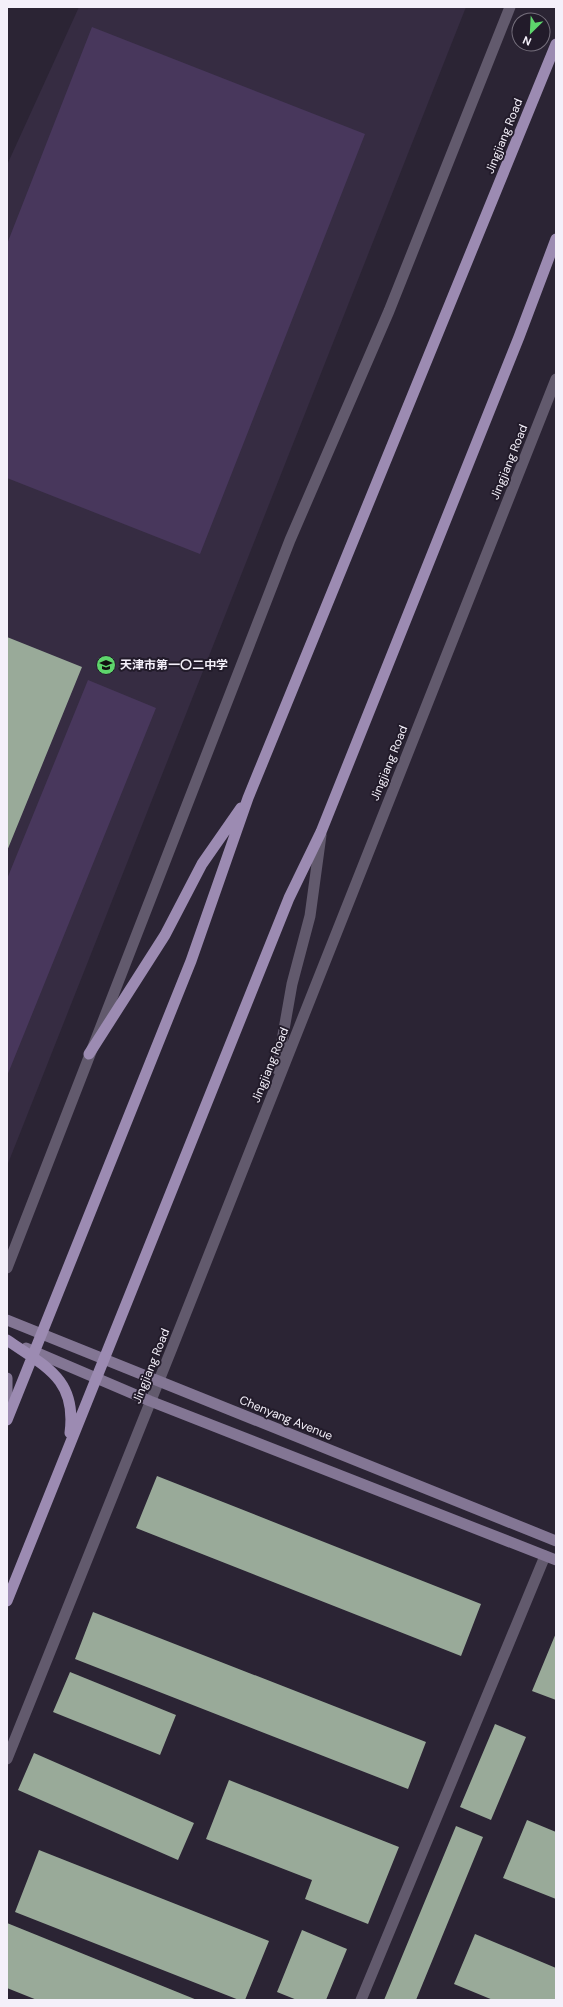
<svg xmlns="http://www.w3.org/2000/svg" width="563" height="2007" font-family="'DM Sans','Noto Sans SC',sans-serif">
	<rect width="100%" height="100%" fill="#2b2434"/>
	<!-- built -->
	<path fill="#362c42" d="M79,7H466L7,1166V165Z"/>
	<!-- green -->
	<path fill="#48375c" d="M92,27L365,134L200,554L7,478V244Z
		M88,680L156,708L7,1076V879Z"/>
	<!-- building -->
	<path fill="#9a9" d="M7,637L82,667L7,851Z
		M157,1476L481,1604L461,1656L136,1528Z
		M93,1612L426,1742L408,1789L75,1659Z
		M556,1633V1700L532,1691Z
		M70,1672L176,1715L160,1755L53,1712Z
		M495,1724L526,1737L491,1820L460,1807Z
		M34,1753L194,1823L178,1860L18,1790Z
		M229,1780L399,1847L368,1924L305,1899L312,1880L206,1839Z
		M527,1820L556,1832V1899L503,1878Z
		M456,1826L483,1837L416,2000H384Z
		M39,1850L269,1941L245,2000H239L15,1912Z
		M7,1923L197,2000H37L7,1988Z
		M302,1930L347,1949L326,2000H297L277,1992Z
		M475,1934L556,1968V2000H493L454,1984Z"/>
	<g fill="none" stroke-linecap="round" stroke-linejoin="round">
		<!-- service -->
		<path stroke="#625a6d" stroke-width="11" d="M361,2000L545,1556"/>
		<!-- tertiary -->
		<path stroke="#625a6d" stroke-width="11" d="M277,1069L292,984L310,916L321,835
			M7,1268L290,540L389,311L510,7
			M7,1759L172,1348L556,379"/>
		<!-- secondary -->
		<path stroke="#837694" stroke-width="11" d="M7,1320L556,1541
			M26,1348L150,1401L556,1560
			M7,1378V1405"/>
		<!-- primary -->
		<path stroke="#9c8bb2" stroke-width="11" d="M89,1054L165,935L202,864L241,808
			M7,1340C46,1367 77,1379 70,1433
			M7,1420L191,961L248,798L556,44
			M7,1601L289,898L321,832L519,337L556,239"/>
	</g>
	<!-- icons -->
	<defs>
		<symbol id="school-disc" viewBox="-11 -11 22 22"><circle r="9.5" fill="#5ed56c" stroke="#221b2a"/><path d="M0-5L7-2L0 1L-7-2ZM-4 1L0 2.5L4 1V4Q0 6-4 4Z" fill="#111"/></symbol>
	</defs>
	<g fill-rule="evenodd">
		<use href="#school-disc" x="95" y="654" width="22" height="22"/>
	</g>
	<g text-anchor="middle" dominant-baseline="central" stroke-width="4" stroke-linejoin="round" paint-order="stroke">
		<!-- street labels -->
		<g font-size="12" fill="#f4f0fa" stroke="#221b2a">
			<text transform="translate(504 136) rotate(-68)">Jingjiang Road</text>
			<text transform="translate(509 462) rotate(-68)">Jingjiang Road</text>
			<text transform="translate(389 763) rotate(-68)">Jingjiang Road</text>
			<text transform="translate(270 1065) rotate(-68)">Jingjiang Road</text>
			<text transform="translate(151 1366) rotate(-68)">Jingjiang Road</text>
			<text transform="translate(286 1418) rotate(22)">Chenyang Avenue</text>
		</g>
		<!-- poi labels -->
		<g font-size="12" font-weight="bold" fill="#f4f0fa" stroke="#221b2a" text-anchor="start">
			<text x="120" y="665">天津市第一〇二中学</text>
		</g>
	</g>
	<!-- border -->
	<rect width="563" height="2007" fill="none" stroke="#f4f0fa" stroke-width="16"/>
	<!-- north arrow -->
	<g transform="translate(531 32) rotate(204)"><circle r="19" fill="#221b2a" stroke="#76707d"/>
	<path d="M0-3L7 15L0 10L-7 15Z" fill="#5ed56c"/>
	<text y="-6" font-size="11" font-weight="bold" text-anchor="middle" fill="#f4f0fa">N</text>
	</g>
</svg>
